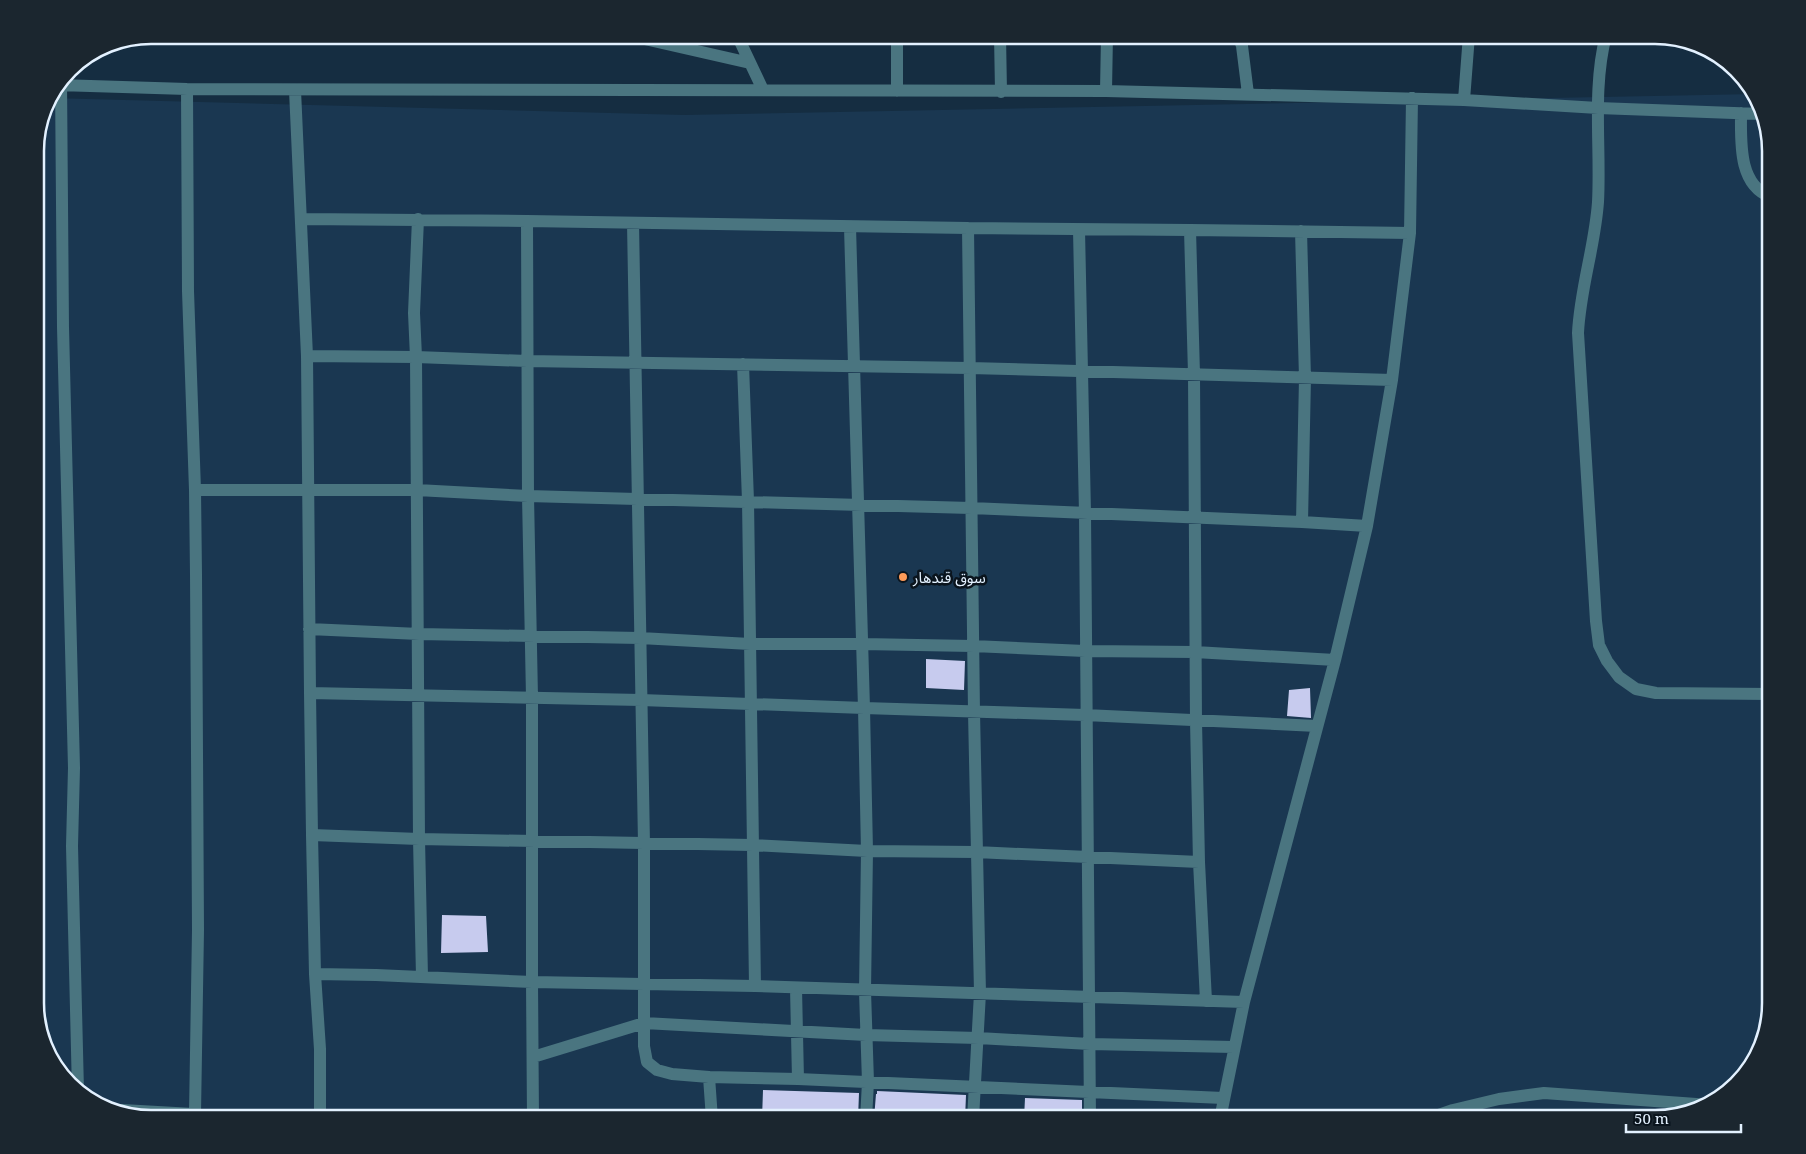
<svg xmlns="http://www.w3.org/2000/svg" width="1806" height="1154" font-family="'Noto Serif','Noto Sans Arabic',serif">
	<rect width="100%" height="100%" fill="#152d41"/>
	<!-- built -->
	<path fill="#1a3751" d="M1756,94L1771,150V1004L1752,1067L1713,1104L1656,1119H150L87,1100L51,1062L35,1011V143L44,106L50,98L684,115Z"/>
	<!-- building -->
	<path fill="#c7cbee" d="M926,659L965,661L964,690L926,688Z
		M1310,688L1311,718L1287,716L1289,690Z
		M442,915L486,916L488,952L441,953Z
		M763,1090L859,1093L858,1119H762Z
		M877,1091L966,1095L965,1119H874L876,1094H877Z
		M1025,1098L1082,1100V1119H1024Z"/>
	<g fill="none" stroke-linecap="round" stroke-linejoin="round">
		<!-- street -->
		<path stroke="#4a7580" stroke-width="12" d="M627,35L750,63
			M737,35L763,90
			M897,35V91
			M1000,35L1001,92
			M1238,35L1242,46L1248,94
			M1606,35C1592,89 1601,147 1598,202C1595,246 1580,289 1578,333L1596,621L1599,645L1607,661L1619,677L1636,689L1656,693L1771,694
			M61,80L63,327L74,768L72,846L78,1091
			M58,85L187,89L1106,91L1464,100L1598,108L1761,114
			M187,89L188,291L195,490L196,574L198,930L195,1114
			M295,90L307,356
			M1106,91L1107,35
			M1464,100L1469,35
			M1741,113C1741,142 1738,185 1771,197
			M301,219L527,221
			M633,223L644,844V1046L647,1062L657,1070L672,1074L709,1077L712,1119
			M968,228L527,221L528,496L532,697V982L755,986L1244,1002
			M1079,230L1085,513L1090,1119
			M743,364L748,501L755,986
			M195,490H417L528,496L971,508L1302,522L1305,378L1301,231
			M1302,522L1367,526
			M309,629L419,634L640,638L750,644H862L973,646L1085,651L1195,652L1335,660
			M310,693L307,356L416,357L414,313L418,219
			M312,835L310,693L641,700L864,708L850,227
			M1199,862L1196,721L1194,374L1190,230L1410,233L1412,98
			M315,974L376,975L532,982L533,1119
			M422,977L419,839L416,357L527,361L970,368L1392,380
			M796,988L798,1079
			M533,1057L644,1023L866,1035L978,1038L1090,1044L1234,1047
			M709,1077L798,1079L1223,1098
			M122,1110L285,1119
			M320,1119V1049L315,974L312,835L419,839L752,845L867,851L976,852L1199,862L1206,1001
			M866,1119L868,1082L865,991L867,851L864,708L1085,715L1317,726
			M973,1119L980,993L974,712L968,228L1190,230
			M1220,1119L1244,1002L1335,660L1367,526L1392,380L1410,233
			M1427,1119L1453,1110L1499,1099L1544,1093L1710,1105"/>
	</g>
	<!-- markers -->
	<circle fill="#fe9b59" stroke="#0a141d" stroke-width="2" cx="903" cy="577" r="5"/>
	<g text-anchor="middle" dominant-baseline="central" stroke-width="5" stroke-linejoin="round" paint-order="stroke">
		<!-- poi labels -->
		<g font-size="15" fill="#e3f1ff" stroke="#0a141d" text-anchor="start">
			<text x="913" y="577">سوق قندهار</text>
		</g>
	</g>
	<!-- crop -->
	<path d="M0 0H1806V1154H0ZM151 44H1655A107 107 0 0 1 1762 151V1003A107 107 0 0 1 1655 1110H151A107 107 0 0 1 44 1003V151A107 107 0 0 1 151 44Z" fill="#1b262f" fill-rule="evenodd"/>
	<path fill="none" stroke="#e3f1ff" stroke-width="2.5" d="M151 44H1655A107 107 0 0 1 1762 151V1003A107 107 0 0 1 1655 1110H151A107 107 0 0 1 44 1003V151A107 107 0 0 1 151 44Z"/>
	<!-- scale -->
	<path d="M1626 1124v8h115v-8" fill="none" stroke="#e3f1ff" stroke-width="2.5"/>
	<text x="1634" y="1124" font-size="15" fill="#e3f1ff" stroke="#0a141d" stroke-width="4" paint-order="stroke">50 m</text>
</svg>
